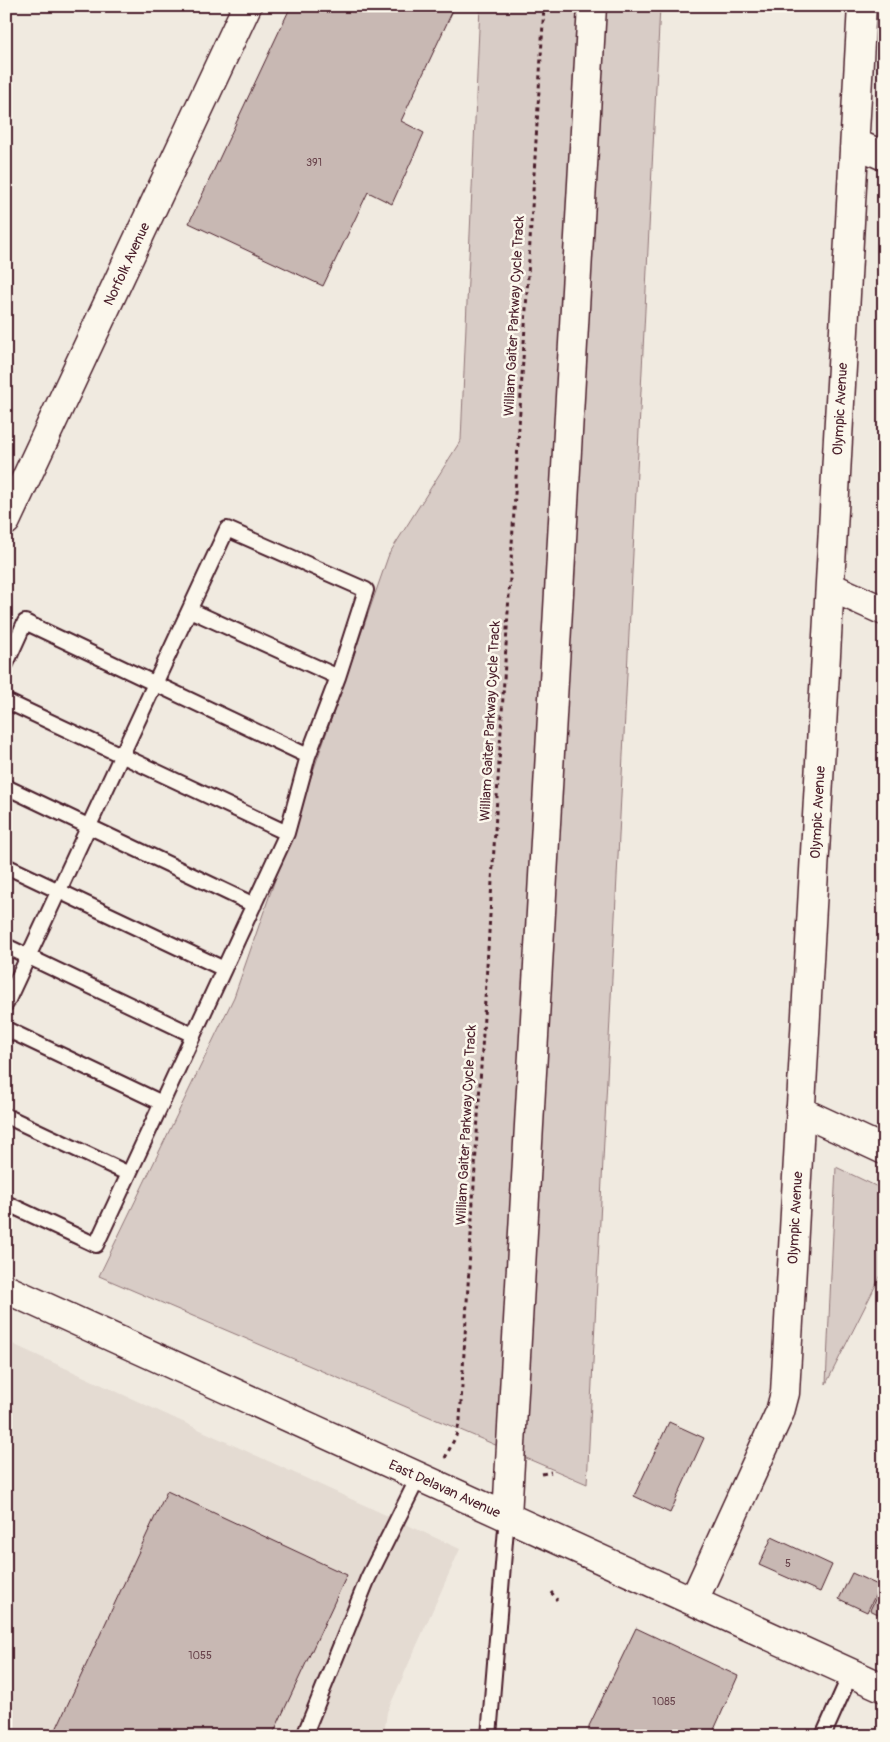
<svg xmlns="http://www.w3.org/2000/svg" width="890" height="1742" font-family="Pangolin,sans-serif">
	<rect width="100%" height="100%" fill="#f0eae0"/>
	<filter id="ink" filterUnits="userSpaceOnUse"><feTurbulence type="fractalNoise" baseFrequency=".02" numOctaves="2"/><feDisplacementMap in="SourceGraphic" scale="10" xChannelSelector="R" yChannelSelector="G"/><feConvolveMatrix kernelMatrix="1 2 1 2 8 2 1 2 1" color-interpolation-filters="sRGB"/></filter>
	<g filter="url(#ink)">
		<!-- built -->
		<path fill="#e4dbd2" d="M6,1341L460,1549L387,1712L384,1736H6Z"/>
		<!-- green -->
		<path fill="#d8ccc6" stroke="#917678" d="M480,6H660L587,1484L99,1276L234,997L389,554L461,440Z
			M836,1167L884,1190V1269L826,1384Z"/>
		<!-- building -->
		<path fill="#c8b8b3" stroke="#4a1f2b" d="M291,6H455L401,121L424,133L392,204L368,192L323,286L189,223Z
			M669,1422L704,1438L670,1513L634,1496Z
			M167,1491L347,1575L272,1736H53Z
			M772,1537L832,1565L820,1592L759,1565Z
			M852,1573L880,1586L867,1612L839,1599Z
			M884,1581V1617L870,1610Z
			M636,1628L738,1676L713,1732L721,1736H589V1726Z"/>
		<g fill="none" stroke-linecap="round" stroke-linejoin="round">
			<defs>
				<path id="lane" d="M190,610L338,677
					M6,664L25,622L308,756
					M6,701L287,833
					M6,787L254,905
					M6,866L224,969
					M6,946L193,1035
					M6,1004L227,529L366,590L338,677L308,756L287,833L96,1245L6,1203
					M6,1029L162,1103
					M6,1116L129,1174
					M304,1736L368,1578L419,1476
					M489,1736L507,1516
					M823,1736L851,1673"/>
				<g id="street">
					<path d="M855,143L884,156"/>
					<path id="s1" d="M6,521L247,6"/>
					<path d="M831,587L884,611"/>
					<path d="M800,1111L884,1150"/>
					<path d="M507,1516L592,6"/>
					<path id="s2" d="M694,1600L780,1412L785,1393L862,6"/>
				</g>
				<g id="secondary">
					<path id="s3" d="M6,1289L884,1688"/>
				</g>
			</defs>
			<!-- lane casing -->
			<use href="#lane" stroke="#4a1f2b" stroke-width="18"/>
			<!-- street casing -->
			<use href="#street" stroke="#4a1f2b" stroke-width="31"/>
			<!-- secondary casing -->
			<use href="#secondary" stroke="#4a1f2b" stroke-width="31"/>
			<!-- path -->
			<path stroke="#4a1f2b" stroke-width="3" stroke-dasharray="4 4" stroke-linecap="butt" d="M445,1458L456,1436L460,1420L544,6
				M542,1474L551,1472
				M551,1592L557,1600"/>
			<!-- lane -->
			<use href="#lane" stroke="#fbf7ec" stroke-width="14"/>
			<!-- street -->
			<use href="#street" stroke="#fbf7ec" stroke-width="28"/>
			<!-- secondary -->
			<use href="#secondary" stroke="#fbf7ec" stroke-width="28"/>
		</g>
	</g>
	<g text-anchor="middle" dominant-baseline="central" stroke-width="5" stroke-linejoin="round" paint-order="stroke">
		<!-- number labels -->
		<g font-size="11" fill="#6a454d">
			<text x="314" y="162">391</text>
			<text x="788" y="1563">5</text>
			<text x="200" y="1655">1055</text>
			<text x="664" y="1701">1085</text>
		</g>
		<!-- street labels -->
		<g font-size="14" fill="#4a1f2b" stroke="#fbf7ec">
			<text stroke="none"><textPath href="#s1" startOffset="284">Norfolk Avenue</textPath></text>
			<text transform="translate(514 316) rotate(-87)">William Gaiter Parkway Cycle Track</text>
			<text stroke="none"><textPath href="#s2" startOffset="1212">Olympic Avenue</textPath></text>
			<text transform="translate(490 721) rotate(-87)">William Gaiter Parkway Cycle Track</text>
			<text stroke="none"><textPath href="#s2" startOffset="808">Olympic Avenue</textPath></text>
			<text transform="translate(466 1125) rotate(-87)">William Gaiter Parkway Cycle Track</text>
			<text stroke="none"><textPath href="#s2" startOffset="402">Olympic Avenue</textPath></text>
			<text stroke="none"><textPath href="#s3" startOffset="482">East Delavan Avenue</textPath></text>
		</g>
	</g>
	<!-- margin -->
	<rect width="890" height="1742" fill="none" stroke="#fbf7ec" stroke-width="25"/>
	<rect x="12" y="12" width="865" height="1717" fill="none" stroke="#4a1f2b" stroke-width="2" filter="url(#ink)"/>
</svg>
